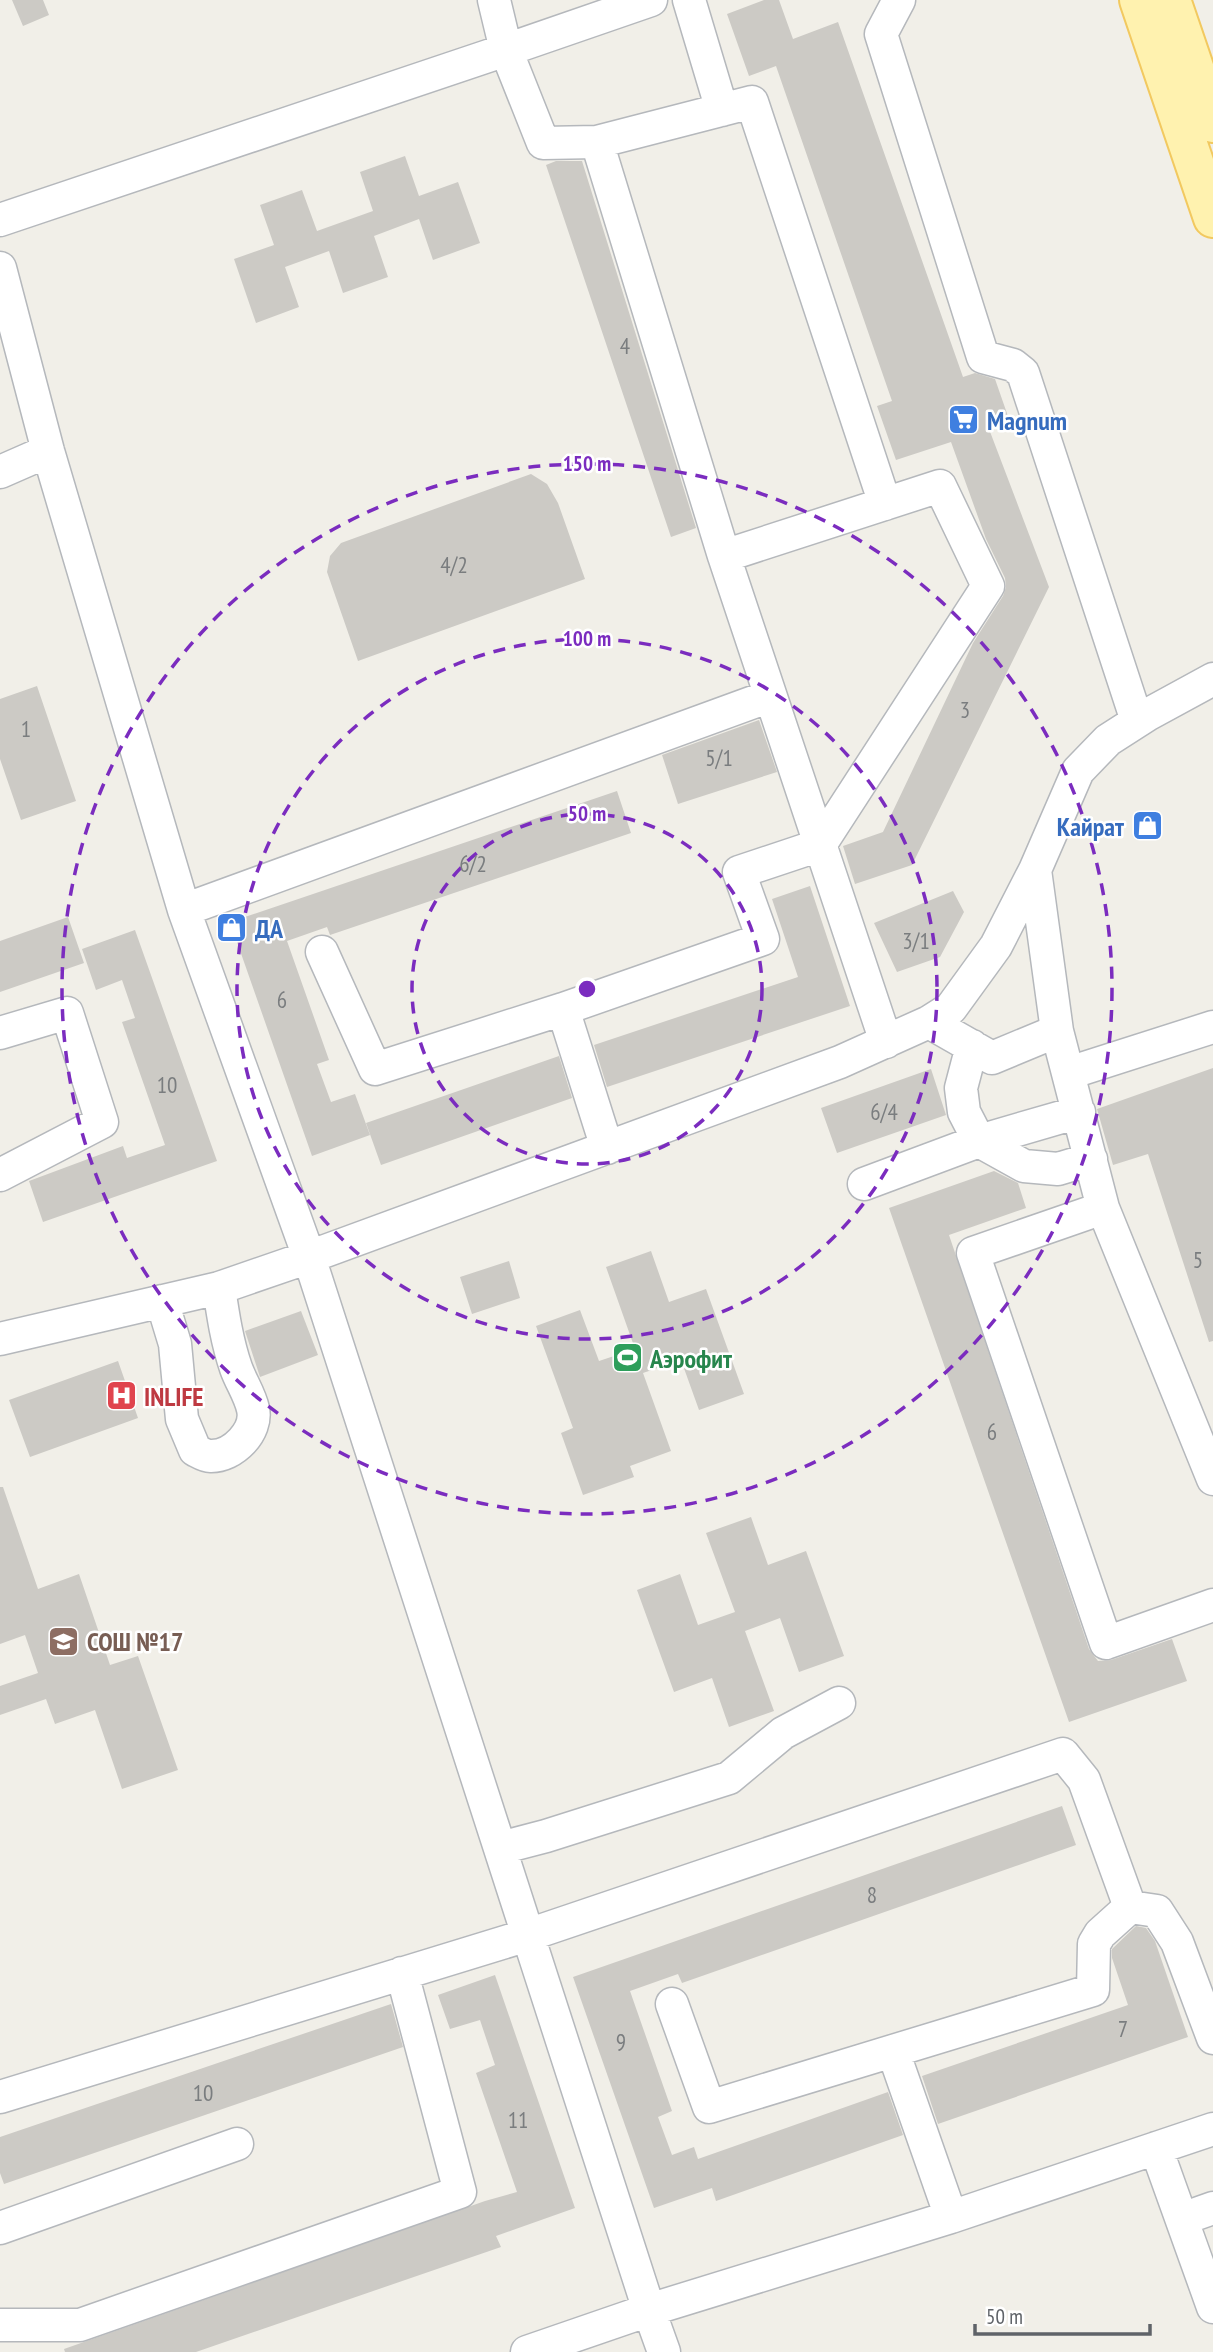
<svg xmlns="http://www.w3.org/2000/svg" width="1213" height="2352" font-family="'PT Sans Narrow',sans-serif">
	<rect width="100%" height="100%" fill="#f1efe8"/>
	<!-- building -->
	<path fill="#cccac5" d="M12,0H43L49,15L23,26Z
		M764,0H779L793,39L838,22L963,377L975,373L995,379L1010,422L989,429L1049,587L912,865L855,884L843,846L883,832L973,643L1003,596L1006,587L1005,578L986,539L951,442L896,460L877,406L892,401L776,66L749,76L727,14Z
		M405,156L419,196L458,182L480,243L433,260L419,219L374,236L388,277L343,293L329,251L285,267L299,307L256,323L234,259L274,245L260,205L302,190L317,231L373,211L360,172Z
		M556,161H582L696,528L671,537L546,165Z
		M531,474L547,484L558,503L585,579L358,661L327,572L330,556L341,543Z
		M37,686L76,801L21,820L0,759V699Z
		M759,720L777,772L678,804L662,755Z
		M617,791L631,833L330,935L327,927L287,941L329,1060L317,1064L331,1102L355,1094L370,1135L312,1156L230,922Z
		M810,886L850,1006L607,1087L594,1045L798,977L772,899Z
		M953,891L964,912L940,957L897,972L874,923Z
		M68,917L84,963L0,992V941Z
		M135,930L217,1161L43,1222L29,1181L123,1146L127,1158L165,1145L122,1022L135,1018L122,980L96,990L82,949Z
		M559,1056L572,1098L381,1165L366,1123Z
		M1213,1068V1341L1209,1342L1148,1154L1113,1165L1097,1109Z
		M931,1069L946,1115L837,1153L821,1108Z
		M994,1171L1018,1183L1026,1208L949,1235L1089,1649L1098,1661L1111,1660L1172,1639L1187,1681L1069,1722L889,1208Z
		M651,1251L669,1302L706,1289L744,1394L699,1410L681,1360L643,1373L671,1451L630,1466L634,1477L583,1495L561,1433L573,1428L536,1326L580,1310L599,1361L635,1349L606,1267Z
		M509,1261L520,1298L472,1314L460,1277Z
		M301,1311L318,1355L260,1377L245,1331Z
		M118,1361L138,1418L30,1457L9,1400Z
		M0,1487H3L38,1589L79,1574L110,1665L138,1656L178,1770L122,1789L95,1710L55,1724L46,1699L0,1715V1686L38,1673L25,1635L0,1644Z
		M751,1517L768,1565L806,1551L844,1656L799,1672L780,1618L745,1631L774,1711L729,1727L712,1678L674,1692L637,1590L680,1574L698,1625L735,1612L706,1533Z
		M1062,1806L1076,1845L682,1983L678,1974L630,1991L672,2111L658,2117L672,2155L694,2147L698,2159L888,2092L903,2135L716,2201L712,2188L654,2208L573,1977Z
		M1136,1926L1146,1928L1155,1941L1188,2037L938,2124L922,2076L1128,2005L1112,1958V1949Z
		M495,1975L575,2208L496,2236L501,2247L196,2352H65L64,2349L485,2201L517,2192L476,2073L495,2065L480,2020L450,2029L438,1995Z
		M391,2004L403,2047L4,2184L0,2173V2137Z"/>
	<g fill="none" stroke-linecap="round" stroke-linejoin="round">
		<defs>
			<path id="minor" d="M689,0L722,110
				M899,0L881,34L983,357L1013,365L1023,373L1137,721
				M597,142L543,143L506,50L651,0
				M0,220L506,50L494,0
				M0,268L48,451L184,910
				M0,472L48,451
				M885,504L752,102L597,142L724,556L886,1042
				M1035,870L1057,1031L1103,1208L1213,1479
				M322,952L375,1069L563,1009
				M929,1022L992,1058L1057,1031
				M0,1033L67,1013L102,1122L0,1175
				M972,1046L961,1088L964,1112L979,1141L1024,1166L1058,1169L1091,1159
				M1069,1073L1213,1027
				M607,1148L563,1009L763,939L739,872L820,845L988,586L940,486L724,556
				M864,1184L979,1141L1079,1112
				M1103,1208L973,1253L1106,1643L1213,1605
				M162,1301L175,1344L182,1419L195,1450C199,1452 205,1456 210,1456C233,1457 258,1431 253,1409C250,1395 241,1382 236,1368C227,1342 223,1315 219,1288
				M0,1339L219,1288L309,1257L840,1062L929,1022L951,1008L996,946L1035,870L1078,771L1108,740L1147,715L1213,679
				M500,1848L546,1836L729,1778L783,1733L839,1703
				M672,2004L709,2107L1093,1990L1094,1944L1100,1934L1130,1907
				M893,2051L951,2217
				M0,2097L528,1935L1063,1754L1084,1780L1130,1907L1157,1911L1177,1942L1213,2038
				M1156,2148L1213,2307
				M1182,2219L1213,2208
				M0,2228L237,2144
				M0,2325H80L460,2192L402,1973
				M527,2352L649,2310L951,2217L1213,2129
				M664,2352L649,2310L309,1257L184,910L770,696"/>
			<path id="major" d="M1139,0L1213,218
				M1171,0L1213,123"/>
		</defs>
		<!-- minor casing -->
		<use href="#minor" stroke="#b5b8bc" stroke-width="35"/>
		<!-- major casing -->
		<use href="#major" stroke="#f2c960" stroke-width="42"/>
		<!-- minor -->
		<use href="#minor" stroke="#fff" stroke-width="32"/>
		<!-- major -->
		<use href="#major" stroke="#fff2af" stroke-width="38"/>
	</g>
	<!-- distance rings -->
	<g fill="none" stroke="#7b2cbf" stroke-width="3.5" stroke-dasharray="12 9">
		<circle cx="587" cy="989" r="175"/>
		<circle cx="587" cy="989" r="350"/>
		<circle cx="587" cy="989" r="525"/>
	</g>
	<!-- icons -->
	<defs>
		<symbol id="supermarket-square" viewBox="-11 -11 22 22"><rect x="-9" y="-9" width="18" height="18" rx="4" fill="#3f7fe0" stroke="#fff"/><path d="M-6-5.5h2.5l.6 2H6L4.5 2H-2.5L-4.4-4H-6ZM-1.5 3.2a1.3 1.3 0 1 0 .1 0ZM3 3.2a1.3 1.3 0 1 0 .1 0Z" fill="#fff"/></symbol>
		<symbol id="shop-square" viewBox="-11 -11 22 22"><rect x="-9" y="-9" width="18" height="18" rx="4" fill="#3f7fe0" stroke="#fff"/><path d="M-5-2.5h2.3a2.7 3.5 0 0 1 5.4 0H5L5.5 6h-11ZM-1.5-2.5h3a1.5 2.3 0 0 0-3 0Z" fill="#fff"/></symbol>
		<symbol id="stadium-square" viewBox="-11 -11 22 22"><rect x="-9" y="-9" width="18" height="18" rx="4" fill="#2e9e5b" stroke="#fff"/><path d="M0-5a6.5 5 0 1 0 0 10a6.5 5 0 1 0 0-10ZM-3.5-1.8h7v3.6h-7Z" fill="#fff"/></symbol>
		<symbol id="hospital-square" viewBox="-11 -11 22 22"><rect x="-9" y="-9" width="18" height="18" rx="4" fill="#e0444e" stroke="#fff"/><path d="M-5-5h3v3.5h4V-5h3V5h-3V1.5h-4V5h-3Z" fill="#fff"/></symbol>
		<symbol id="school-square" viewBox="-11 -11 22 22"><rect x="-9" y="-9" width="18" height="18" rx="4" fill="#8d6e63" stroke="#fff"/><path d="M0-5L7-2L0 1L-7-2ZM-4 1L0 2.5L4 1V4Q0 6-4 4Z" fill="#fff"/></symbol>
	</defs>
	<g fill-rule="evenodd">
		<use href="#supermarket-square" x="946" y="402" width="35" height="35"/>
		<use href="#shop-square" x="1130" y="808" width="35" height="35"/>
		<use href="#shop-square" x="214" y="910" width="35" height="35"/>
		<use href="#stadium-square" x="610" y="1340" width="35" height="35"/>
		<use href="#hospital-square" x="104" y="1378" width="35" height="35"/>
		<use href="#school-square" x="46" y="1624" width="35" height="35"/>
	</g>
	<g text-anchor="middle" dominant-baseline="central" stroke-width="5" stroke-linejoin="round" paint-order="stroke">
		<!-- number labels -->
		<g font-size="23" fill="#7a7d7f">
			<text x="625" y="345">4</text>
			<text x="454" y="564">4/2</text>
			<text x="965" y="709">3</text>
			<text x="26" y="728">1</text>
			<text x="719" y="757">5/1</text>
			<text x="473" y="863">6/2</text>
			<text x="916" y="940">3/1</text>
			<text x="282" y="999">6</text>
			<text x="167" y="1084">10</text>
			<text x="884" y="1111">6/4</text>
			<text x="1198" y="1259">5</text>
			<text x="992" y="1431">6</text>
			<text x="872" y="1894">8</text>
			<text x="1123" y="2028">7</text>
			<text x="621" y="2041">9</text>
			<text x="203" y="2092">10</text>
			<text x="518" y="2119">11</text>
		</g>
		<!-- shop labels -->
		<g font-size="26" font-weight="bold" fill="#366cbe" stroke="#fff" text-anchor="start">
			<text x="987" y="420">Magnum</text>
			<text x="1124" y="826" text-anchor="end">Кайрат</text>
			<text x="255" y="928">ДА</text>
		</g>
		<!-- leisure labels -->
		<g font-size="26" font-weight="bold" fill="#27864d" stroke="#fff" text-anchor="start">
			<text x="650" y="1358">Аэрофит</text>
		</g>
		<!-- health labels -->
		<g font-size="26" font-weight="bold" fill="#be3a42" stroke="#fff" text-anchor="start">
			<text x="144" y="1396">INLIFE</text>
		</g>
		<!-- education labels -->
		<g font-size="26" font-weight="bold" fill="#785e54" stroke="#fff" text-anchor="start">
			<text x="87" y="1641">СОШ №17</text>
		</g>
	</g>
	<circle cx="587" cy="989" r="10" fill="#7b2cbf" stroke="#fff" stroke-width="3.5"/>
	<g font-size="21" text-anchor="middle" font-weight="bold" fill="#7b2cbf" stroke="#fff" stroke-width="5" stroke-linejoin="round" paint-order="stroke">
		<text x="587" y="471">150 m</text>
		<text x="587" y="646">100 m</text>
		<text x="587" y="821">50 m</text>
	</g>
	<!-- scale -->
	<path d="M975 2324v10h175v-10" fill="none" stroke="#5f6368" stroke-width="3.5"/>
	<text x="986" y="2324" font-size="21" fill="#5f6368" stroke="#ffffff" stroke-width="5" paint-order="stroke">50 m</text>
</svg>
